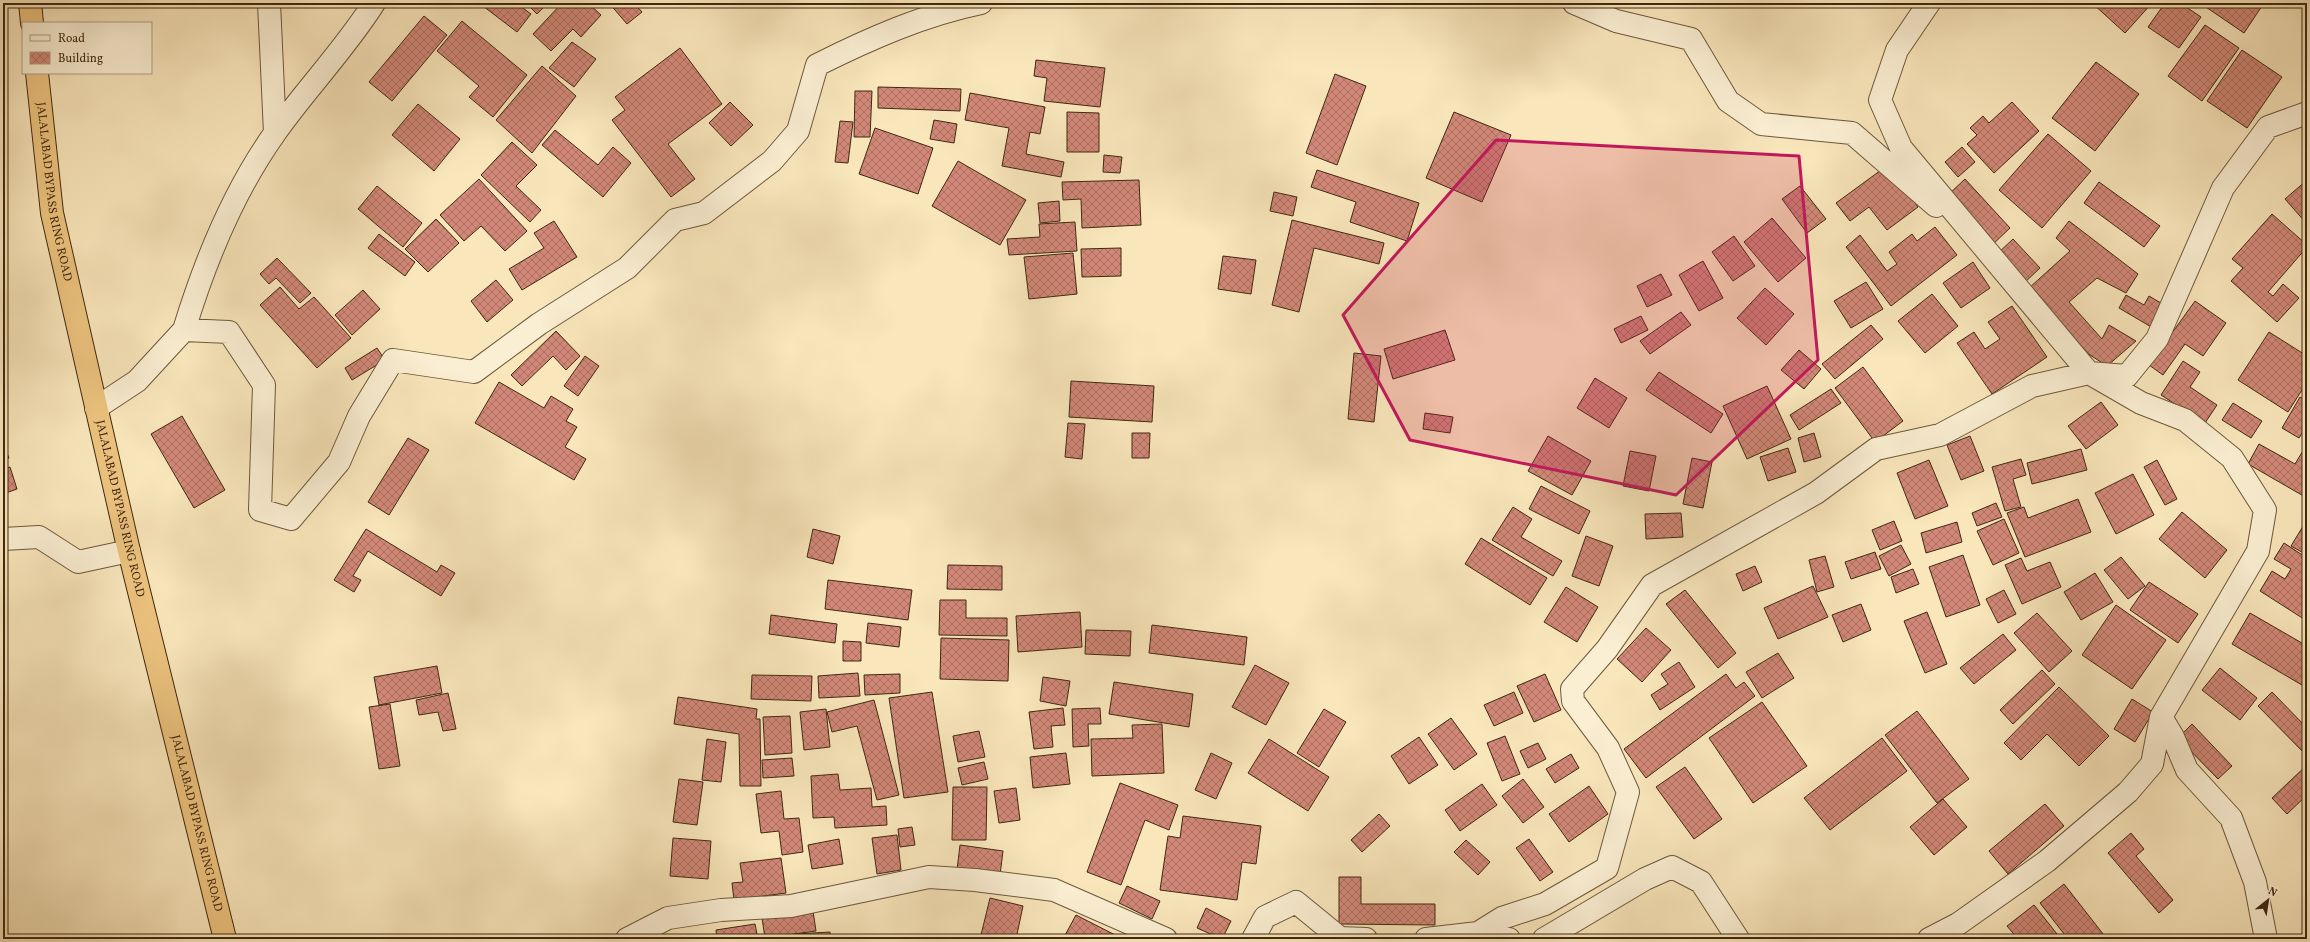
<svg xmlns="http://www.w3.org/2000/svg" width="2310" height="942" font-family="Vollkorn,serif">
	<defs>
		<pattern id="building-cross-hatch" width="8" height="8" patternUnits="userSpaceOnUse"><rect width="8" height="8" fill="#d28878"/><path d="M0 0l8 8M0 8l8-8" fill="none" stroke="#ac6f61"/></pattern>
	</defs>
	<rect width="100%" height="100%" fill="#f9e6bb"/>
	<filter id="stains"><feTurbulence type="fractalNoise" baseFrequency=".005" numOctaves="4"/><feColorMatrix values="0 0 0 0 .2 0 0 0 0 .09 0 0 0 0 .02 0 0 0 .5 -.17"/></filter>
	<radialGradient id="worn" r=".72"><stop offset=".6" stop-color="#630" stop-opacity="0"/><stop offset="1" stop-color="#630" stop-opacity=".3"/></radialGradient>
	<!-- building -->
	<path fill="url(#building-cross-hatch)" stroke="#402811" d="M479,3H516L531,14L517,32Z
		M526,3H548L537,14Z
		M562,3H588L601,15L581,37L573,29L551,51L533,34Z
		M609,3H634L642,12L627,24Z
		M2092,3H2152L2125,33Z
		M2165,3H2180L2201,17L2179,48L2148,27Z
		M2200,3H2264L2244,33Z
		M424,16L447,35L392,101L369,82Z
		M462,21L527,75L493,117L469,97L479,86L437,51Z
		M2205,25L2239,48L2202,101L2168,76Z
		M572,42L596,59L574,87L549,68Z
		M680,48L722,104L668,144L695,179L671,197L612,120L625,110L615,97Z
		M2242,50L2282,77L2247,128L2207,101Z
		M1036,60L1105,68L1100,107L1044,101L1047,78L1034,76Z
		M2096,62L2139,94L2095,151L2052,118Z
		M542,66L576,96L532,153L496,120Z
		M1335,74L1366,86L1337,165L1306,153Z
		M878,87L961,89L960,111L878,108Z
		M855,91H872L870,137H854Z
		M970,93L1045,107L1040,134L1030,132L1026,154L1064,162L1061,177L1002,166L1009,128L965,120Z
		M730,102L753,125L731,146L709,123Z
		M2012,102L2039,131L1994,173L1967,144L1977,135L1970,128L1983,116L1989,123Z
		M418,104L460,139L434,171L392,135Z
		M1067,112L1099,113V152H1067Z
		M1454,112L1511,135L1482,202L1426,178Z
		M934,120L957,124L954,143L930,139Z
		M840,121L853,122L848,163L835,162Z
		M875,128L933,148L918,194L859,174Z
		M555,130L598,165L613,147L631,163L603,197L542,145Z
		M2048,134L2091,171L2042,228L1999,190Z
		M512,142L537,165L516,186L541,210L530,222L481,175Z
		M1962,147L1975,162L1958,177L1945,162Z
		M1104,155L1122,157L1120,173L1103,172Z
		M958,161L1026,200L1000,245L932,206Z
		M1888,165L1918,207L1887,230L1869,207L1850,221L1836,203Z
		M1317,170L1419,203L1407,241L1350,222L1356,202L1311,187Z
		M479,179L527,231L505,251L481,226L464,241L440,215Z
		M1965,179L2010,228L1992,245L1947,196Z
		M1139,180L1141,225L1082,228L1081,199L1063,200L1062,182Z
		M2307,180V224L2285,199Z
		M2099,182L2160,226L2144,247L2084,203Z
		M377,186L422,223L403,247L358,209Z
		M1800,186L1826,219L1807,233L1782,199Z
		M1274,192L1297,197L1293,216L1270,211Z
		M1059,201L1060,221L1040,223L1038,203Z
		M2272,214L2307,245V247L2268,292L2273,296L2283,284L2299,298L2277,322L2231,281L2243,268L2232,259Z
		M1772,218L1806,258L1778,282L1744,242Z
		M436,219L459,243L428,272L405,249Z
		M1292,220L1384,243L1379,264L1314,248L1299,312L1272,305Z
		M554,221L577,257L522,290L509,269L544,248L534,233Z
		M2069,221L2138,274L2126,293L2097,278L2069,302L2102,339L2109,325L2136,341L2107,366L2087,353L2029,288L2070,251L2056,238Z
		M1075,222L1077,251L1009,255L1007,239L1040,237L1039,224Z
		M1935,227L1957,255L1891,306L1846,247L1860,235L1887,271L1897,264L1889,252L1912,234L1917,241Z
		M379,234L415,262L405,276L368,248Z
		M1734,236L1755,266L1733,281L1712,252Z
		M2013,239L2040,268L2023,284L1996,255Z
		M1121,248V276L1082,277L1081,249Z
		M1073,253L1077,294L1029,299L1024,257Z
		M1223,256L1256,260L1251,294L1218,289Z
		M277,258L311,293L300,303L276,278L269,284L260,274Z
		M1703,261L1723,298L1699,311L1679,275Z
		M1973,262L1990,288L1961,308L1943,283Z
		M1661,274L1672,295L1647,307L1637,286Z
		M496,280L513,300L487,322L471,301Z
		M1866,282L1883,309L1851,328L1834,301Z
		M280,287L299,309L314,297L351,338L317,368L260,305Z
		M1765,288L1794,314L1766,345L1737,318Z
		M363,290L380,309L352,335L335,315Z
		M1932,294L1958,326L1925,353L1898,321Z
		M2126,295L2144,305L2149,296L2166,306L2153,328L2119,308Z
		M2195,301L2226,323L2203,356L2185,344L2163,375L2149,365Z
		M2012,306L2047,357L1992,394L1957,343L1974,332L1985,349L2000,339L1988,322Z
		M1681,312L1691,325L1650,354L1640,341Z
		M1641,316L1648,330L1621,343L1614,329Z
		M1871,325L1883,339L1835,379L1822,364Z
		M1445,330L1455,360L1393,379L1384,349Z
		M556,331L580,356L566,370L553,356L522,386L511,375Z
		M2269,332L2307,356V382L2288,412L2238,380Z
		M377,348L385,360L352,380L345,368Z
		M1799,350L1821,369L1804,389L1781,370Z
		M1354,353L1381,356L1374,422L1348,419Z
		M585,356L599,366L578,396L564,386Z
		M2183,361L2200,372L2190,387L2217,405L2205,423L2161,395Z
		M1863,367L1903,421L1875,442L1835,388Z
		M1659,372L1723,414L1711,433L1646,390Z
		M1595,378L1627,398L1609,428L1577,408Z
		M1071,381L1154,386L1152,422L1069,417Z
		M499,382L544,408L551,396L573,409L566,421L577,427L565,447L586,459L574,480L475,423Z
		M1767,386L1791,439L1747,459L1723,406Z
		M1831,389L1841,403L1799,430L1790,415Z
		M2300,397L2307,401V425L2299,438L2282,428Z
		M2101,402L2118,425L2086,449L2068,426Z
		M2233,403L2262,421L2251,438L2222,420Z
		M1425,413L1453,417L1450,433L1423,429Z
		M182,416L225,490L194,508L151,434Z
		M1068,423L1085,424L1082,459L1065,457Z
		M1132,433H1150L1149,458H1132Z
		M1814,433L1821,457L1804,462L1798,438Z
		M1548,436L1591,461L1572,495L1528,471Z
		M1970,436L1984,471L1961,480L1947,445Z
		M408,438L429,450L389,515L368,502Z
		M3,443L9,458L3,460Z
		M2259,444L2295,464L2307,444V498L2248,464Z
		M1788,448L1796,472L1768,481L1760,457Z
		M2081,449L2087,470L2032,484L2027,463Z
		M1630,451L1656,456L1649,491L1623,486Z
		M1692,458L1712,462L1703,508L1683,504Z
		M2021,459L2026,475L2013,479L2021,507L2005,511L1992,467Z
		M1929,460L1948,506L1915,519L1897,473Z
		M2157,460L2177,499L2165,505L2144,467Z
		M10,467L17,489L3,494V469Z
		M2133,474L2154,515L2116,534L2095,493Z
		M1541,486L1590,511L1579,534L1529,509Z
		M2078,499L2091,532L2025,557L2007,513L2024,507L2028,518Z
		M1996,503L2002,517L1977,526L1972,513Z
		M1513,507L1532,519L1521,537L1562,561L1553,576L1492,540Z
		M2182,512L2227,550L2205,578L2159,539Z
		M1681,513L1683,537L1646,539L1645,514Z
		M2004,519L2019,553L1993,565L1977,531Z
		M1894,521L1902,541L1880,550L1872,530Z
		M1957,522L1962,542L1926,553L1921,533Z
		M2305,523L2307,525V555L2291,546Z
		M366,529L437,572L441,565L455,573L441,596L368,551L353,576L361,580L354,592L334,580Z
		M813,529L840,536L833,564L807,557Z
		M1586,536L1613,546L1599,586L1572,576Z
		M1481,538L1547,578L1530,605L1465,564Z
		M2284,543L2307,558V585L2303,591L2307,594V621L2260,591L2272,571L2285,579L2291,569L2274,559Z
		M1901,545L1911,564L1889,576L1879,556Z
		M1875,552L1881,569L1851,579L1845,562Z
		M1963,555L1980,605L1946,617L1929,567Z
		M1825,556L1834,587L1817,592L1809,560Z
		M2121,557L2145,586L2128,599L2104,570Z
		M2021,558L2027,571L2050,562L2061,587L2022,604L2005,565Z
		M948,565L1002,566V590L947,589Z
		M1755,566L1762,582L1743,591L1736,574Z
		M1913,569L1919,584L1896,593L1891,577Z
		M2095,573L2113,602L2081,620L2064,592Z
		M828,580L912,590L908,620L825,609Z
		M2149,582L2198,614L2178,643L2130,610Z
		M1813,586L1828,617L1778,639L1764,608Z
		M1566,587L1598,607L1577,642L1544,622Z
		M1685,590L1736,653L1718,668L1666,604Z
		M2004,590L2016,614L1998,623L1986,599Z
		M940,600H966V618H1007V636L939,635Z
		M1861,604L1871,630L1843,642L1832,615Z
		M2116,605L2166,640L2132,689L2082,655Z
		M1080,612L1082,647L1018,652L1016,616Z
		M1927,612L1947,664L1925,673L1904,621Z
		M2037,613L2072,651L2049,672L2014,633Z
		M2250,613L2307,646V688L2232,644Z
		M771,615L837,624L835,643L769,634Z
		M868,623L901,627L899,647L866,643Z
		M1152,625L1247,637L1244,665L1149,653Z
		M1646,628L1671,650L1642,682L1617,659Z
		M1086,630L1131,631L1130,656L1085,654Z
		M2003,634L2016,650L1974,684L1960,668Z
		M941,638L1009,640L1008,681L940,679Z
		M843,641L861,642V661H843Z
		M1778,653L1794,678L1762,698L1746,672Z
		M1679,662L1695,687L1660,710L1651,695L1668,684L1661,674Z
		M1255,665L1289,683L1266,725L1232,707Z
		M437,666L442,693L379,705L374,677Z
		M2220,668L2257,698L2240,720L2202,690Z
		M2042,670L2055,684L2013,724L2000,710Z
		M858,673L860,696L819,698L818,676Z
		M900,674V693L865,695L864,675Z
		M1545,674L1561,710L1534,722L1517,686Z
		M1726,674L1736,688L1744,682L1755,696L1646,778L1624,749Z
		M752,675L812,676L811,701L751,699Z
		M1043,677L1070,681L1066,706L1040,701Z
		M1114,682L1193,694L1189,727L1109,714Z
		M2059,687L2109,736L2079,766L2047,734L2021,760L2004,743Z
		M932,692L948,792L904,798L889,698Z
		M1514,692L1523,713L1494,726L1484,705Z
		M2272,692L2307,728V756L2258,706Z
		M448,693L456,729L443,731L438,712L419,715L416,700Z
		M678,697L757,709L756,719H760L761,786H740L739,734L674,724Z
		M2132,699L2153,712L2135,742L2114,729Z
		M874,700L899,795L877,800L857,726L832,732L827,712Z
		M1762,702L1807,766L1753,803L1709,738Z
		M390,704L400,766L379,769L369,707Z
		M1063,708L1065,725L1051,726L1053,747L1034,749L1029,712Z
		M1100,708L1101,724H1088L1089,746L1073,747L1072,709Z
		M826,709L830,747L804,750L800,712Z
		M1324,709L1346,722L1319,767L1297,753Z
		M1917,711L1969,779L1937,803L1885,735Z
		M790,716L792,753L765,755L763,717Z
		M1451,718L1477,754L1454,770L1428,734Z
		M1162,724L1164,773L1092,776L1091,739L1133,738L1132,725Z
		M2192,724L2232,766L2218,779L2178,738Z
		M979,731L985,757L958,762L953,736Z
		M1505,736L1520,774L1502,781L1487,743Z
		M1419,737L1438,765L1409,784L1391,756Z
		M1882,738L1907,771L1830,830L1804,798Z
		M707,739L726,742L721,782L702,780Z
		M1269,739L1329,777L1308,811L1248,773Z
		M1538,743L1546,759L1528,768L1520,751Z
		M1066,753L1070,784L1033,788L1030,757Z
		M1211,753L1232,763L1216,799L1195,790Z
		M1571,754L1579,768L1555,783L1546,769Z
		M792,758L794,776L763,778L762,760Z
		M984,762L988,779L962,785L958,768Z
		M2307,765V795L2287,814L2272,798Z
		M1685,767L1722,819L1694,839L1656,787Z
		M838,774L840,790L871,788L872,807L886,806L887,825L835,828L834,817L813,818L811,776Z
		M679,779L703,782L697,825L673,822Z
		M1523,779L1544,807L1523,823L1502,796Z
		M1120,783L1178,805L1169,830L1145,820L1121,885L1087,872Z
		M1482,784L1497,805L1460,831L1445,810Z
		M1589,786L1608,814L1569,842L1549,814Z
		M953,787H987L986,840H952Z
		M1016,788L1020,820L999,823L994,791Z
		M781,791L784,819L799,818L803,852L782,855L779,831L761,833L756,794Z
		M1943,799L1967,827L1934,855L1910,827Z
		M2045,804L2064,826L2008,874L1989,851Z
		M1379,814L1390,826L1362,852L1351,840Z
		M1183,816L1261,826L1256,864L1242,862L1237,900L1160,890L1168,836L1180,838Z
		M912,827L915,845L900,847L898,829Z
		M2131,833L2144,849L2136,856L2173,900L2159,913L2108,853Z
		M897,835L901,870L877,874L872,838Z
		M673,838L711,841L708,879L670,876Z
		M839,839L843,864L812,869L808,845Z
		M1529,839L1553,872L1540,881L1516,848Z
		M1466,840L1490,862L1478,875L1454,852Z
		M960,845L1003,851L1000,875L957,870Z
		M781,858L786,893L734,900L732,883L743,882L740,863Z
		M1339,877H1361V904H1435V925L1339,924Z
		M2064,884L2107,939H2068L2040,903Z
		M1127,886L1160,901L1152,919L1119,903Z
		M990,898L1023,906L1016,939H999L981,935Z
		M2034,905L2061,939H2018L2007,926Z
		M1206,908L1231,921L1222,939L1197,928Z
		M813,911L816,931L765,938L762,918Z
		M1076,915L1123,939H1063Z
		M755,924L758,939H717L716,930Z
		M830,932L831,939H795V934Z"/>
	<g fill="none" stroke-linecap="round" stroke-linejoin="round">
		<defs>
			<path id="minor" d="M269,3L275,133
				M1574,3L1616,21L1691,39L1728,101L1761,124L1852,133L1936,206
				M184,330C205,261 233,192 275,133C306,89 345,49 374,3
				M96,408L137,381L184,330L229,332L264,385L260,510L291,519L339,462L359,416L393,360L474,372L539,324L627,268L675,220L704,213L772,161L798,131L817,65C869,39 923,15 981,3
				M3,539L39,537L78,562L129,551
				M2161,717L2173,737L2187,770L2231,818L2255,882L2266,939
				M1478,933L1502,918L1545,904L1607,868L1628,792L1608,748L1573,701L1572,689L1607,649L1652,585L1816,493L1876,449L1940,435L2032,386L2089,373L2127,376L2157,339L2223,188L2268,127L2307,113
				M627,939L668,918L721,910L791,906L929,877L975,880L1054,890L1166,939
				M1253,939L1265,917L1296,902L1340,938L1366,939
				M1426,939L1478,933L1509,939
				M1544,939L1645,879L1672,867L1701,882L1738,939
				M1929,939L1958,924L2047,861L2128,792L2152,764L2161,717L2258,551L2265,510L2232,458L2185,420L2141,403L2089,373L1901,148L1880,100L1897,50L1929,3"/>
			<g id="trunk">
				<path d="M30,3L32,23"/>
				<path id="s1" d="M37,73L52,213L129,551L225,939"/>
			</g>
		</defs>
		<!-- minor casing -->
		<use href="#minor" stroke="#6e583c" stroke-width="24"/>
		<!-- trunk casing -->
		<use href="#trunk" stroke="#402811" stroke-width="24"/>
		<!-- minor -->
		<use href="#minor" stroke="#fbefd3" stroke-width="22"/>
		<!-- trunk -->
		<use href="#trunk" stroke="#ecc37e" stroke-width="22"/>
	</g>
	<!-- marked area -->
	<path fill="#c2185b" fill-opacity="0.2" stroke="#c2185b" stroke-width="3" stroke-linejoin="round" d="M1496,140L1799,156L1818,360L1676,495L1410,440L1343,315Z"/>
	<g text-anchor="middle" dominant-baseline="central" stroke-width="3.5" stroke-linejoin="round" paint-order="stroke">
		<!-- street labels -->
		<g font-size="12" fill="#402811" stroke="#fbefd3">
			<text stroke="none"><textPath href="#s1" startOffset="120">JALALABAD BYPASS RING ROAD</textPath></text>
			<text stroke="none"><textPath href="#s1" startOffset="444">JALALABAD BYPASS RING ROAD</textPath></text>
			<text stroke="none"><textPath href="#s1" startOffset="768">JALALABAD BYPASS RING ROAD</textPath></text>
		</g>
	</g>
	<!-- margin -->
	<rect width="2310" height="942" fill="none" stroke="#f9e6bb" stroke-width="16"/>
	<rect x="4" y="4" width="2302" height="934" fill="none" stroke="#402811" stroke-width="2"/>
	<rect x="8" y="8" width="2294" height="926" fill="none" stroke="#402811"/>
	<!-- legend -->
	<rect x="22" y="22" width="130" height="52" fill="#fbefd3" stroke="#b09f85"/>
	<rect x="30" y="35" width="20" height="6" fill="#fbefd3" stroke="#b09f85"/>
	<text x="58" y="42" font-size="12" fill="#402811">Road</text>
	<rect x="30" y="52" width="20" height="12" fill="url(#building-cross-hatch)" stroke="#b09f85"/>
	<text x="58" y="62" font-size="12" fill="#402811">Building</text>
	<!-- north arrow -->
	<g transform="translate(2268 900) rotate(30)" stroke="#fbefd3" stroke-width="3" paint-order="stroke">
	<path d="M0-3L7 15L0 10L-7 15Z" fill="#402811"/>
	<text y="-6" font-size="11" font-weight="bold" text-anchor="middle" fill="#402811">N</text>
	</g>
	<rect width="100%" height="100%" filter="url(#stains)"/>
	<rect width="100%" height="100%" fill="url(#worn)"/>
</svg>
